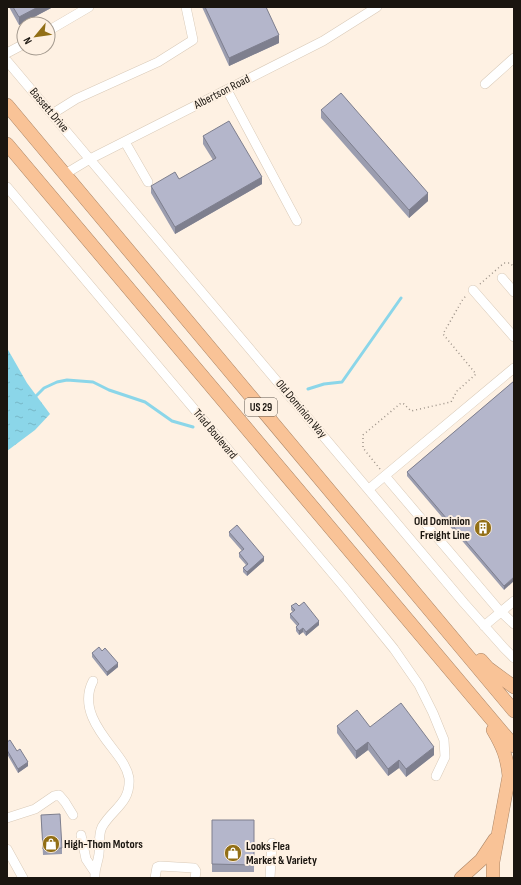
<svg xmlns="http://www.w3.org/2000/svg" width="521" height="885" font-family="'Sofia Sans Condensed',sans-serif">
	<defs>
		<pattern id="water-ripples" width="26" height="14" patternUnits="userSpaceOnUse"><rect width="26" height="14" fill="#8bd6e9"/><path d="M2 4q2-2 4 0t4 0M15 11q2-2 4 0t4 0" fill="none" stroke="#77b7c7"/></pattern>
	</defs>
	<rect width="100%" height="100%" fill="#fef1e3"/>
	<!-- water -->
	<path fill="url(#water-ripples)" d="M7,348L27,383L50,414L35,430L7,451Z"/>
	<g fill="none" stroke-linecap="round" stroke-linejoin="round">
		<!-- stream -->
		<path stroke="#8bd6e9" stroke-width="3" d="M308,389L324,384L342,382L401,298
			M33,397L36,396L44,388L57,382L67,380L93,382L109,390L145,402L172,421L193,427"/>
		<defs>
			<path id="minor" d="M48,31L89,7
				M7,53L24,44
				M7,61L464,603L504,648L514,658
				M485,84L514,58
				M227,90L297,221
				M52,114L76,99L158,62L193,40L186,7
				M125,142L148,182
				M65,174L90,159L323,41L377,7
				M7,187L344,587L394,649L419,685L433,713L444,740L445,757L436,776
				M502,278L514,292
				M473,290L514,337
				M385,476L498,609L514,624
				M369,489L514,368
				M484,626L514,601
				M93,681C80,706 98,730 113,749C120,758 127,767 129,778C131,803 112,809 102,827C98,835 100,845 99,854C98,863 94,869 95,878
				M7,818L35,809L54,796L59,795L65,802L73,815
				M81,835L86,859L94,871
				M7,849L23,878
				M155,878L157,867L160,866L194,868L196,871L195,878
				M270,878L272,843"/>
			<path id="highway" d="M7,105L514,711
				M7,144L514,746
				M481,660L488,668L514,687
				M493,730C503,747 507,757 509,776L493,862V878
				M461,878L481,860L495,839"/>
		</defs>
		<!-- minor casing -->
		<use href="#minor" stroke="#d9cab8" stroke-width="10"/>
		<!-- highway casing -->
		<use href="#highway" stroke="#ab8667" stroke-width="14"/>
		<!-- path -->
		<path stroke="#9e948a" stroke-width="1.5" stroke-dasharray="1 3" stroke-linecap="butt" d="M480,284L504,263H510L514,267
			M380,469L363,448V435L401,403L404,404L411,411L451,402L457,391L476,374L443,334L463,299L467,295"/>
		<!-- minor -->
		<use href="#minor" stroke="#fff" stroke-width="9"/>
		<!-- highway -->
		<use href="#highway" stroke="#f9c397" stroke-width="13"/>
	</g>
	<!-- wall -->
	<path fill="#9b9daf" d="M9,7H53L19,25Z
		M202,7H266L279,43L229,66Z
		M321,110L428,201L409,218L321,118Z
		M203,136L262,184L175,234L151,193V186L179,179L213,160L203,144Z
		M514,381L504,590L407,476V472Z
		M229,532L264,561L247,576L243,572V568L246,565L239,557V553L242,551L229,536Z
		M291,606H299L319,625L306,636L303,632L299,635L296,631V627L297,626L290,618V614L293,612L291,610Z
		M92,653L118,667L107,676L92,657Z
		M337,726L370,727L434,755L406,777L399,768L388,776L368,750L356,759L337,733Z
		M7,742L17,751L28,766L18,773L7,754Z
		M41,815L62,848V854L43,855Z
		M212,820H254V872H212Z"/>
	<!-- shaded-wall -->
	<path fill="#7e7f8e" d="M38,7H53L19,25V17Z
		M279,35V43L229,66V58Z
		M262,177V184L175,234V227Z
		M428,193V201L409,218V210Z
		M264,557V561L247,576V572Z
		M514,577V581L504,590V586Z
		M319,621V625L306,636V632Z
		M303,628V632L299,635V631Z
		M118,663V667L107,676V672Z
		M368,742V750L356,759V751Z
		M434,747V755L406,777V769Z
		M399,760V768L388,776V769Z
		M28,762V766L18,773V769Z"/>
	<!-- building -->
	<path fill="#b4b6cb" stroke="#7e7f8e" d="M13,7H38L19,17Z
		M205,7H266L279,35L229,58Z
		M341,93L428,193L409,210L321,110Z
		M229,121L262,177L175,227L151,186L175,172L179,179L216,158L203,136Z
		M514,381V577L504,586L407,472Z
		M237,525L264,557L247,572L243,568L248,564L239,553L244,549L229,532Z
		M304,602L319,621L306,632L303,628L299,631L296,627L299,624L290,614L295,610L291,606L296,603L299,606Z
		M99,647L102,651L105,648L118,663L107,672L92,653Z
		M401,703L434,747L406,769L399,760L388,769L368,742L356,751L337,726L357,710L370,727Z
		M10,740L17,751L20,749L28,762L18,769L7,750V742Z
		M60,814L62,848L43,849L41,815Z
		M212,820H254V865L212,864Z"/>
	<!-- icons -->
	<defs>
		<symbol id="building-disc" viewBox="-11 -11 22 22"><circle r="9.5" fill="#926f16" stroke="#fef1e3"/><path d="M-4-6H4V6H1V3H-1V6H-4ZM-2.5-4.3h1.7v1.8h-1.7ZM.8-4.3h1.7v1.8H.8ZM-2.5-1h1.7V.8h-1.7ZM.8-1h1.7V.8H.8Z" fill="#fff"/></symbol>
		<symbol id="shop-disc" viewBox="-11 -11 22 22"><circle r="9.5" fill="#926f16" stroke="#fef1e3"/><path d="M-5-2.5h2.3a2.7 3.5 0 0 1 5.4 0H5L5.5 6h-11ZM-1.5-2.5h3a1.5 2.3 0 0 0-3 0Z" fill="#fff"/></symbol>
	</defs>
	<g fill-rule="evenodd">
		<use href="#building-disc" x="473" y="518" width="20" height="20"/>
		<use href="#shop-disc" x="41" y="834" width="20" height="20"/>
		<use href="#shop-disc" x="223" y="843" width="20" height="20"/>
	</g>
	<g text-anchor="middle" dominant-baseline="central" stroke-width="4" stroke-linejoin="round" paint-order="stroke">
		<!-- shield labels -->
		<rect fill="#fef1e3" stroke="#5e574f" stroke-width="1" x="245" y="398" width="32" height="18" rx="3"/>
		<g font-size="11" font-weight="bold" fill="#1a150f">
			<text x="261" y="407">US 29</text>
		</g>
		<!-- street labels -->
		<g font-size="12" fill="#1a150f" stroke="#fef1e3">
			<text transform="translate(222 92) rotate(-27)">Albertson Road</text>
			<text transform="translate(49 110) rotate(50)">Bassett Drive</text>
			<text transform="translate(301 409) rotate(50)">Old Dominion Way</text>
			<text transform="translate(215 434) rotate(50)">Triad Boulevard</text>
		</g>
		<!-- poi labels -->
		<g font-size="12" font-weight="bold" fill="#1a150f" stroke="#fef1e3" text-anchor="start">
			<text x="470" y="521" text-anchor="end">Old Dominion<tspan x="470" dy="14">Freight Line</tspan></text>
			<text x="64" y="844">High-Thom Motors</text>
			<text x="246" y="846">Looks Flea<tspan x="246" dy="14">Market &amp; Variety</tspan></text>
		</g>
	</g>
	<!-- border -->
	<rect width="521" height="885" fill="none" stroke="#1a150f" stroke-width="16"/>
	<!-- north arrow -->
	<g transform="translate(36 36) rotate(241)"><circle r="19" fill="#fef1e3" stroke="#a3998e"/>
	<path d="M0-3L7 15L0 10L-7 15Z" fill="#926f16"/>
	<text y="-6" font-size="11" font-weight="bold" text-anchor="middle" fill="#1a150f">N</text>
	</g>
</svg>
